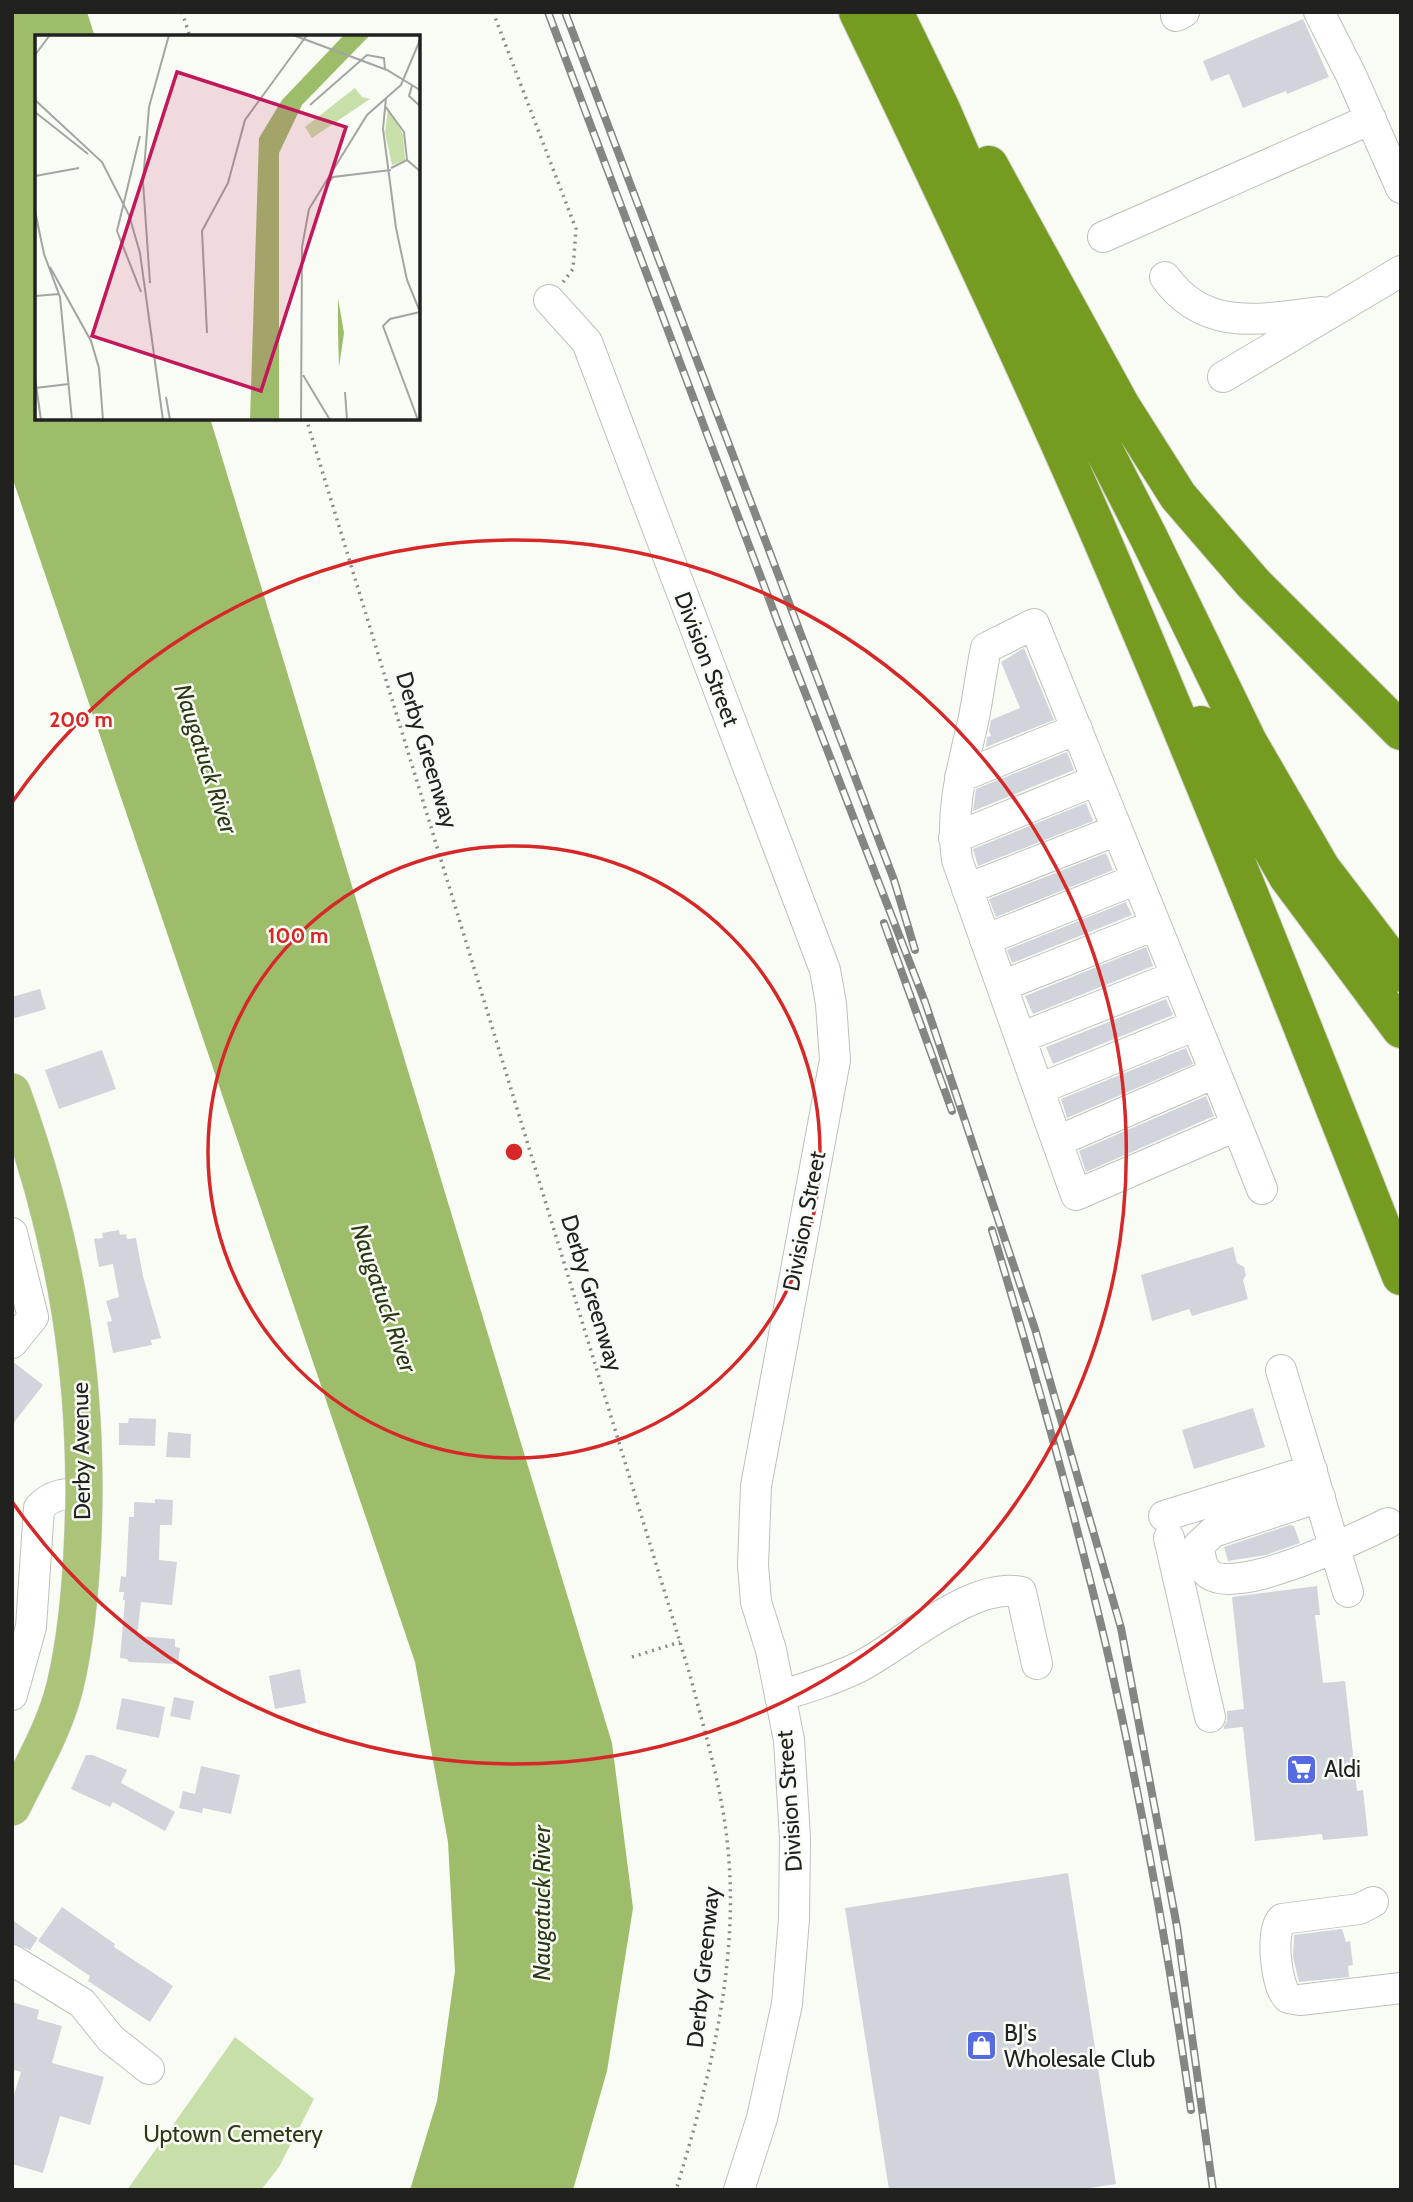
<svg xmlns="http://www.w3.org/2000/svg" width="1413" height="2202" font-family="Cabin,sans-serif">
	<rect width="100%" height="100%" fill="#f9fcf5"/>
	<!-- green -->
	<path fill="#c8dfa9" d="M235,2037L314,2099L279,2167L261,2190H127Z"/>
	<!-- water -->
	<path fill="#9dbd6b" d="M12,12H87L95,37H37V418H210L612,1743L633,1908L607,2071L573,2190H410L437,2101L455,1971L448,1842L415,1662L12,477Z"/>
	<!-- building -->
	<path fill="#d2d4db" d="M1303,19L1329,77L1287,94L1286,91L1243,108L1229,74L1211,81L1203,61Z
		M1024,648L1054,720L986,747L987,737L991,736L989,731L991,720L1020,708L1001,662Z
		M1067,752L1074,770L973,811L976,789Z
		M1086,803L1093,821L978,866L973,849Z
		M1106,853L1113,870L996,917L989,899Z
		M1126,902L1132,915L1012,963L1007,950Z
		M1146,947L1153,966L1033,1014L1025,996Z
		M40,989L46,1009L12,1019V997Z
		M1166,999L1173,1015L1053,1064L1046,1047Z
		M1186,1048L1193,1064L1067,1118L1061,1099Z
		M102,1050L116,1089L59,1109L45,1070Z
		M1206,1096L1214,1116L1086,1172L1079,1151Z
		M119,1230L120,1235L126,1234L127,1239L136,1238L143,1276L161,1338L151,1340L152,1345L113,1353L107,1322L112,1321L106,1301L119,1297L113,1264L99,1267L94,1239L103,1238L102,1233Z
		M1233,1247L1237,1263L1244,1267L1246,1275L1243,1280L1248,1299L1192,1316L1189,1309L1152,1321L1141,1275Z
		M12,1361L43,1385L12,1425Z
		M1253,1408L1265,1447L1194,1469L1182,1430Z
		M129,1418L156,1419L155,1446L119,1445V1423H128Z
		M168,1432L191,1434L190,1458L166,1457Z
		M155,1499L173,1500L172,1525H160L159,1560L177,1562L172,1605L141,1602L137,1636L175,1639V1647L180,1648L178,1664L129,1662L127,1659L120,1658L125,1600H123L124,1592H119L121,1576L126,1577L129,1517H134V1502L155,1503Z
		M1290,1525L1294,1526L1300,1543L1266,1555L1228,1561L1224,1547Z
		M1317,1586L1320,1615H1315L1323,1683L1345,1681L1357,1791L1363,1790L1368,1836L1323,1840L1322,1834L1255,1841L1243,1727L1224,1729V1726L1227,1721V1711L1244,1709L1232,1597Z
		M300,1669L306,1703L275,1709L269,1676Z
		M174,1697L194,1701L190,1720L170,1716Z
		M122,1698L165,1707L159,1738L116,1729Z
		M86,1755H93L127,1770L121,1783L175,1812L165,1831L113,1802L110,1807L71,1789Z
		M201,1766L240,1775L231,1814L203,1808L202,1813L179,1808L183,1791L195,1794Z
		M1068,1873L1116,2184L1076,2190H889L845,1908Z
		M62,1907L115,1944L114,1947L173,1986L150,2022L88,1981L90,1976L38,1941Z
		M12,1920L38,1938L30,1950L12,1943Z
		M1342,1929L1346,1942L1350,1941L1353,1965L1348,1966L1349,1977L1299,1982L1293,1957L1294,1935Z
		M12,2002L39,2010L37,2019L62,2026L52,2063L104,2077L90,2125L60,2116L43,2173L12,2164V2101L21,2072L12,2069Z"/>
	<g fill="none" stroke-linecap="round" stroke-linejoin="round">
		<defs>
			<path id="minor" d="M1319,12L1351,75L1401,188
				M1176,16L1184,12
				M1103,237L1371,119
				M1165,277C1205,333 1262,319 1321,312
				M549,300L587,342L825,970L831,1004L835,1060L756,1486L753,1565L756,1602L771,1650L789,1740L795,1838L794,1919L787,2004L762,2118L739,2190
				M1223,377L1401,271
				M960,777L1077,729
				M954,838L1097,780
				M967,889L1117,830
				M985,940L1137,879
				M1002,986L1155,925
				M1020,1038L1176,976
				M1039,1089L1196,1025
				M1236,1126L1076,1195L957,860C950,812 962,769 973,722C978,698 981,672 986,648L1034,624L1243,1141L1262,1189
				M1058,1141L1215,1073
				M12,1233L33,1317L12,1343
				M1281,1370L1348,1592
				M1320,1497L1213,1532L1199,1545C1200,1555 1201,1568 1209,1574C1239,1596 1356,1538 1388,1523
				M1164,1516L1312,1470
				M1169,1538L1210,1717
				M12,1695L31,1627L39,1508C52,1494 65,1493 84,1494
				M780,1696C806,1688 832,1680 857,1668C900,1647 971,1581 1021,1592L1037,1664
				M1373,1902L1359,1909L1282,1919C1270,1931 1276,1986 1288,1998L1300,2000L1401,1988
				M12,1960L82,2003L111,2039L149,2069"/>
			<path id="major" d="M12,1092C65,1238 89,1377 83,1533C81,1584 77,1636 65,1686C55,1728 31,1768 12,1807"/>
			<path id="highway" d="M858,12C941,184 1023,358 1099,533C1205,779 1303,1027 1401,1276
				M894,12L941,109L1004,255L1148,536L1248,742L1321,868L1401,973
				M989,165L1121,406L1178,496L1253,583L1401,731
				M1201,725L1288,877L1401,1029"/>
		</defs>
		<!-- minor casing -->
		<use href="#minor" stroke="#bec1bb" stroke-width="32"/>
		<!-- major casing -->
		<use href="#major" stroke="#d7d7d7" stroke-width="38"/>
		<!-- highway casing -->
		<use href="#highway" stroke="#d7d7d7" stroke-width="40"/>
		<!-- path -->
		<path stroke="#888a86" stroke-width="3.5" stroke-dasharray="2 5" stroke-linecap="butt" d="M182,12L190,37
			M493,12L576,229L573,269L563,282
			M306,418L690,1675C704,1730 721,1784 727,1840C741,1958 710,2078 676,2190
			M632,1657L680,1642"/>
		<!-- minor -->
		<use href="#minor" stroke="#fff" stroke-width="30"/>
		<!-- major -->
		<use href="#major" stroke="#acc47a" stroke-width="37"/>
		<!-- highway -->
		<use href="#highway" stroke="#759c21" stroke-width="38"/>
		<defs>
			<path id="rail" d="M548,12L780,628L925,1002L1035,1329L1121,1628L1177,1927L1213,2190
				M565,12L894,880L915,950
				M884,923L952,1111
				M992,1230C1034,1369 1074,1509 1107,1650C1142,1802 1169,1956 1191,2110"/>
		</defs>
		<!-- rail casing -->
		<use href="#rail" stroke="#848682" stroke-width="8"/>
		<!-- rail -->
		<use href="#rail" stroke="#f9fcf5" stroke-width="5" stroke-dasharray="16" stroke-linecap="butt"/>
	</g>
	<!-- distance rings -->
	<g fill="none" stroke="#d62828" stroke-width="3.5">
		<circle cx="514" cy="1152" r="306"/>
		<path d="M13 801A612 612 0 1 1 13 1503"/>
	</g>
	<!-- icons -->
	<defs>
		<symbol id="supermarket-square" viewBox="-11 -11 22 22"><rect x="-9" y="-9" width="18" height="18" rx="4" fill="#566ae1" stroke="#f9fcf5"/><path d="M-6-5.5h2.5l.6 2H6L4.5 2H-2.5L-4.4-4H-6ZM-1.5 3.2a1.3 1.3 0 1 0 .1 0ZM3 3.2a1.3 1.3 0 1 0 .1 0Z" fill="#fff"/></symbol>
		<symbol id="shop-square" viewBox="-11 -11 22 22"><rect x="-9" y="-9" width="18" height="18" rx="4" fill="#566ae1" stroke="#f9fcf5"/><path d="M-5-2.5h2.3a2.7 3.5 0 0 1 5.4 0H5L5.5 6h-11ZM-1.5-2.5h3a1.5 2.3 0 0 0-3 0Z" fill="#fff"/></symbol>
	</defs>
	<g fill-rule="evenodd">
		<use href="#supermarket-square" x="1284" y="1752" width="35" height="35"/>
		<use href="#shop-square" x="964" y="2028" width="35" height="35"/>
	</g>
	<g text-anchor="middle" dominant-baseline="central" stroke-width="5" stroke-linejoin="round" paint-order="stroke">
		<!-- street labels -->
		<g font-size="23" fill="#212220" stroke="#f9fcf5">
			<text transform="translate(707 659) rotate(69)">Division Street</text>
			<text transform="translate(427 750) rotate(73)">Derby Greenway</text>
			<text transform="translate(804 1221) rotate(-79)">Division Street</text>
			<text transform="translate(592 1293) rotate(73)">Derby Greenway</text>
			<text transform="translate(81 1451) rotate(-91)">Derby Avenue</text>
			<text transform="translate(789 1801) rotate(-94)">Division Street</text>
			<text transform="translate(703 1967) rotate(-84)">Derby Greenway</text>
		</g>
		<!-- poi labels -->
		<g font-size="23" fill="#212220" stroke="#f9fcf5" text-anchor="start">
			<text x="1324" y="1769">Aldi</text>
			<text x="1004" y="2033">BJ's<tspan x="1004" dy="26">Wholesale Club</tspan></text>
		</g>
		<!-- park labels -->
		<g font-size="23" fill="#2b3815" stroke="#f9fcf5">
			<text x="233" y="2134">Uptown Cemetery</text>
		</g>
		<!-- water labels -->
		<g font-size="24" font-style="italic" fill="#2b3815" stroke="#f9fcf5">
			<text transform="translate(206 759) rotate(72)">Naugatuck River</text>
			<text transform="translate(384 1298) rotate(71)">Naugatuck River</text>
			<text transform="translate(541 1903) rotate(-90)">Naugatuck River</text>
		</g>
	</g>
	<!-- overview -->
	<g transform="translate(35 35)">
		<rect width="385" height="385" fill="#f9fcf5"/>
		<path d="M320,53L327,62L335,64L277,103L270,92ZM353,73L368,99L370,125L357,130L350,98Z" fill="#c8dfa9"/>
		<path d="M309,0H335L267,70L244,118V385H215L224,103L247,65ZM303,263L309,298L304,332L303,298Z" fill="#9dbd6b"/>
		<path fill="none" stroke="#a3a5a0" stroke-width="2" d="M258,0L352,35L385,55M0,20L15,0M377,51L374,61L385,71M351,63L348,94L361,193L372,245L385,277M0,65L67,127L94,180L105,218L128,385M275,70L332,20L349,23L350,34M350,71L369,97L372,125M114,72L134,0M114,72L108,147L115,248M0,77L53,119M105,101L82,196L106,257M356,133L372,125L385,136M0,141L44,133M293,148L298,142L356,135M0,176L9,219L25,262L37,385M15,232L56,306L64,333L68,385M0,261L24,259M172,298L167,196L193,148L210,85L272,0M268,340L295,385M0,343L6,385M0,353L34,349M310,357L312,385M131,362L135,385M266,385L267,212L274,174L332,80L366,50L385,5M383,385L348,291L355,284L385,277"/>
		<path fill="#c2185b" fill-opacity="0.15" stroke="#c2185b" stroke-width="3.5" d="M142,37L311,92L226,356L57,301Z"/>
		<rect width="385" height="385" fill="none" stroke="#212220" stroke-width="3.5"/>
	</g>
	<circle cx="514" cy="1152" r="10" fill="#d62828" stroke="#f9fcf5" stroke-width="3.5"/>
	<g font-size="21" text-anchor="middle" font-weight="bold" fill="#d62828" stroke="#f9fcf5" stroke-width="5" stroke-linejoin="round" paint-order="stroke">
		<text x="81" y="727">200 m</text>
		<text x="298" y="943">100 m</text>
	</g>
	<!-- border -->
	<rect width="1413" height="2202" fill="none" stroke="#212220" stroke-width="28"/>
</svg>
